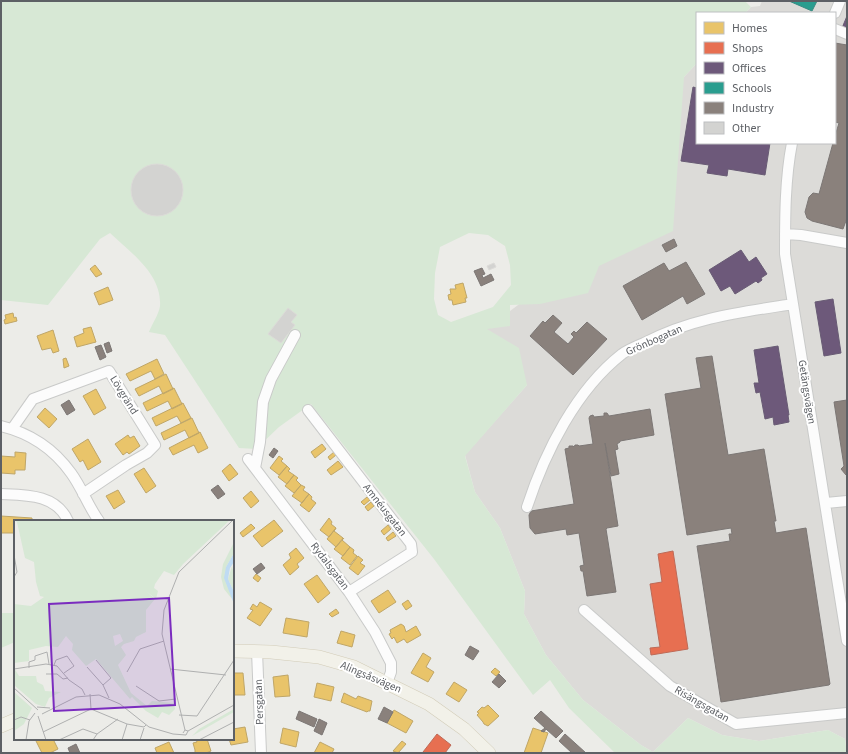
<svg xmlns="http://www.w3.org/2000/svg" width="848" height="754" font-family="'Source Sans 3',sans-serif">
	<rect width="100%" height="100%" fill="#ecece8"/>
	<!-- industrial -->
	<path fill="#dcdbd8" d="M762,1H847V752L845,739L828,730L759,741L722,735L688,718L653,752L641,745L583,700L546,655L524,614L525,591L500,528L475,492L465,455L527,385L486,329L565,270L684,77L697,63V143H835V13H745L751,7L760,6Z"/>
	<!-- green -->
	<path fill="#d7e8d5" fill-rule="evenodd" d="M1,1H745L751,7L745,13H697V63L684,77L673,231L599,266L588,293L540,304L510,305V326L487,329L519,348L527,385L465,456L475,492L500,528L525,591L524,614L546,655L583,700L641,745L653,752L688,718L722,735L759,741L828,730L845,739L847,753H615L569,708L550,680L533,695L434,559L311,404L279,427L256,449L239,448L165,335L149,332C152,324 159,314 160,306C162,274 131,253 110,233L100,239L48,305L1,300ZM469,233L488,235L505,246L510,265L511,285L493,307L451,322L438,315L434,299L435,273L440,247Z
		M1,613H15V642L1,648Z"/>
	<!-- homes -->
	<path fill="#e9c46a" stroke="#bfa668" d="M95,265L102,274L96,277L90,269Z
		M463,283L467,298H465L466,302L453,305L452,300H449L448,295L451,294L450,289H456L455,285Z
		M108,287L113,300L99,305L94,293Z
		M13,313L14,318L16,317L17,321L5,324L4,320L6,319L5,315Z
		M91,327L96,342L77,347L74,337L84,333L83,329Z
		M53,330L59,351L53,353L51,348L42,350L37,336Z
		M66,358L69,366L64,368L63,359Z
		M157,359L164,374L155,379L151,371L130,381L126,374Z
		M166,374L173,389L163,394L159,386L139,396L135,389Z
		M174,388L182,404L172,409L168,401L147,411L143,403Z
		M96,389L106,408L94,415L83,396Z
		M183,403L191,418L181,423L177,416L156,426L152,418Z
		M45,408L57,419L49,428L37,417Z
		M192,418L199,433L189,438L185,430L164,440L161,433Z
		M200,432L208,448L198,453L194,445L173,455L169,448Z
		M128,435L130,438L134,436L140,446L129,454L127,452L123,455L115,444Z
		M88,439L101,462L88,470L83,460L80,462L72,449Z
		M322,444L326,449L315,458L311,452Z
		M15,452L26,453L25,470H15V474L1,473V456L15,457Z
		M334,452L336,455L330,460L328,457Z
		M279,456L283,459L281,461L287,466L279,475L270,468Z
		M338,461L343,467L331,475L327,470Z
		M230,464L238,474L229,481L222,471Z
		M287,466L290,469L288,471L294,475L287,484L278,477Z
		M144,468L156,486L146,493L134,474Z
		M294,475L298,478L296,480L301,485L294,493L285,486Z
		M301,485L305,487L303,490L309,494L302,503L292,496Z
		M118,490L125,502L114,509L106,496Z
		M251,491L259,501L251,508L243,498Z
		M309,494L312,497L311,499L316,503L309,512L300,505Z
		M367,497L370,500L364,505L361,502Z
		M371,502L374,506L368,511L365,507Z
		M1,516L32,518V521H15V533H1Z
		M329,518L332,522L331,524L336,528L329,537L320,530Z
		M274,520L283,531L262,547L253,536Z
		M251,524L255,528L243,537L240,533Z
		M388,525L391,529L384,535L381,531Z
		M336,528L334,531L343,538L336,547L327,539Z
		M393,532L396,536L388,541L386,538Z
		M344,538L342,540L350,547L343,556L334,549Z
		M350,547L354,550L353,553L357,556L350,565L341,558Z
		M296,548L304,558L297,564L299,567L290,575L283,565L291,558L289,554Z
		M358,556L363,560L360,563L365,566L358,575L349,568Z
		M256,574L261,578L258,582L253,578Z
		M317,575L330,593L318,603L304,584Z
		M388,590L396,602L379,613L371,601Z
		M408,600L412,606L406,610L402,604Z
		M260,602L272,609L260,626L247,618L253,610L250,609L253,604L257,607Z
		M336,609L339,613L332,617L329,614Z
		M286,618L309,622L307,637L283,633Z
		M401,624L404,626L406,632L416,626L421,635L407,643L404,639L397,643L394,637L392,639L389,634L391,633L390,630Z
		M341,631L355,635L352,647L337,643Z
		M423,653L431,658L426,667L434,672L428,682L411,673Z
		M495,668L500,672L496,676L491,672Z
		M233,673H243L245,695H233Z
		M288,675L290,696L275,697L273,677Z
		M454,682L467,690L459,702L446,694Z
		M317,683L334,687L331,701L314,697Z
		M344,693L356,699L358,696L372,701L370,711H368L367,712L341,702Z
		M488,705L499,716L488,726L484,724L483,722L477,715L479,713L477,712L482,707L484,708Z
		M394,710L413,721L406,733L387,723Z
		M245,727L248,742L231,745L229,739H233V729Z
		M283,728L299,732L296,747L280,743Z
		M533,728L548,733L541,753H524Z
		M35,739H53L58,749L50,753H42Z
		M196,739H207L211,751L206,753H195V750L193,743L197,742Z
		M402,741L406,744L398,753L393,751Z
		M169,742L174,753H157L155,748Z
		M320,742L334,749L332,753H314Z"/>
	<!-- shops -->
	<path fill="#e76f51" stroke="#be6a57" d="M673,551L688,649L651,655L650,648L660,647L650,584L662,582L658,554Z
		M437,734L451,745L445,753H424L423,752Z"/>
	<!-- offices -->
	<path fill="#6d597a" stroke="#685b74" d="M847,16V31L842,28Z
		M693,87L697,88V143H770L765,175L728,169L727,176L707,173L709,165L681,161Z
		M741,250L749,262L756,257L767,274L761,278L762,280L758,283L756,281L735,294L730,286L721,291L709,270Z
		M833,299L841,353L824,356L815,302Z
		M778,346L789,415H788L789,422L774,425L773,417L765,419L760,392L756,393L754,383H759L754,350Z"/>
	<!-- schools -->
	<path fill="#2a9d8f" stroke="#398b82" d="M789,1H817L812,11Z"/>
	<!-- industry -->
	<path fill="#8a817c" stroke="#7c7775" d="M835,43L847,45V218L843,229L812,221L807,218L805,212L809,197L813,193L819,194L833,143H835V136L839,123L835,122Z
		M674,239L677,246L666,252L662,245Z
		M686,262L705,294L687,304L683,296L642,320L623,286L664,263L669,271Z
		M482,268L485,274L482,275L483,278L491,274L494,280L481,286L474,271Z
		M553,315L562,323L554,332L568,344L574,337L571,334L574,331L576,333L587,322L607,339L573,375L530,336L543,321L545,323Z
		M109,342L112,351L107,353L104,344Z
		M101,345L106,357L100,360L95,347Z
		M712,356L728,455L764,449L776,521H774L776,533L806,528L830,684L829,685L721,702L697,546L730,541L729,534H732L731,528L687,535L665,394L701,388L696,358Z
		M69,400L75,410L67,415L61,405Z
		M847,400V475H846L841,469L844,466L834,402Z
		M650,409L654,435L620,441V442L617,444L618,449L615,450L619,474L611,476L605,443L618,526L607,528L606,529L616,592L587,596L583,571H581L580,566L584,565L579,533L567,535L566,529L535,534L530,528L529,515L531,511L574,504L565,449L569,448V446H573L574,447L575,445H578L579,446L593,444L589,418L590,416L593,415L594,417L604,416V413H607L609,416Z
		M274,448L278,451L273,458L269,455Z
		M218,485L225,494L218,499L211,490Z
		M261,563L265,568L257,574L253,569Z
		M470,646L479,651L473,660L465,655Z
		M499,674L506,681L499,688L492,682Z
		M384,707L393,712L387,723L378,719Z
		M299,711L317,719L314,727L296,719Z
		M541,711L563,731L556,738L546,729L544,732L541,731L545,728L534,718Z
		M319,719L327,723L322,735L314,731Z
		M565,734L586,753H572L559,741Z
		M76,744L80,753H70L68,748Z"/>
	<!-- building -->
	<path fill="#d3d3d1" stroke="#dcdbd8" d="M131 190a26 26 0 1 1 52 0a26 26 0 1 1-52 0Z
		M494,263L496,267L489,270L487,266Z
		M288,308L297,315L291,322L295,325L281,343L268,334Z"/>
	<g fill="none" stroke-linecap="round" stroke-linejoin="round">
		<defs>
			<path id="minor" d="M835,13L840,1
				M835,29L847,34
				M792,143C785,179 785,217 785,254L847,641
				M785,234L801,235L847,243
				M308,410L411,544L412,552L349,592
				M1,426C30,433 54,449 71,473C82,488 88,506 99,521
				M12,429L33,399L109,371L155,445L147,453L126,465L83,494
				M248,459L349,592L375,632L391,663V672L387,683
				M255,468L260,442L263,402L271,379L295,335
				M1,494C26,495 56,494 68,521
				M826,503L847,501
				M527,507C545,452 576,390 622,354C629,349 637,346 644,343C691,318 742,312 793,304
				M584,610L670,686L736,724L847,713
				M257,651L261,753"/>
			<path id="major" d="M233,651L271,652L319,657L354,667L429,704L464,729L489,753
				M1,726L15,720"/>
		</defs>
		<!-- minor casing -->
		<use href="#minor" stroke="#c9cac9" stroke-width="12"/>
		<!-- major casing -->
		<use href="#major" stroke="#d2ccb8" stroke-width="14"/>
		<!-- minor -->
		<use href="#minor" stroke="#fcfcfc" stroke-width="10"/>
		<!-- major -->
		<use href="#major" stroke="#f2f1e9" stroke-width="13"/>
	</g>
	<g text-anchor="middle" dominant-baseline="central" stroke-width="4" stroke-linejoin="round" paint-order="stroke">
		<!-- street labels -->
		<g font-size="11" fill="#5d6065" stroke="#fff">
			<text transform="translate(654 340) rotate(-24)">Grönbogatan</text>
			<text transform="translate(807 392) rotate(81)">Getängsvägen</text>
			<text transform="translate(124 395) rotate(58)">Lövgränd</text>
			<text transform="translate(385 510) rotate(52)">Amnéusgatan</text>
			<text transform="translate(330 566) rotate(53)">Rydalsgatan</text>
			<text transform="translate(371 677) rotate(23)">Alingsåsvägen</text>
			<text transform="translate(259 702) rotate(-92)">Persgatan</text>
			<text transform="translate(702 704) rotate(30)">Risängsgatan</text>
		</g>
	</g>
	<!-- overview -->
	<g transform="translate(14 520)">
		<rect width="220" height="220" fill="#ecece8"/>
		<path d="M0,0H216L169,44L160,55L150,51L141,64L140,68L144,71L142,79L132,71L141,79L132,90V112L122,117L120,121L110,124L107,127L112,135L104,145L117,173L133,186L138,181L160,183L161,189L155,195L148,192L144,198L132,191L118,177L116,179L82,139L72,146L58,130L59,124L52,116L44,127L32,126L15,130V141L0,143V84L17,86L30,77L26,76L22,62L20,42L11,38L3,2ZM106,114L109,121L101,126L99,116ZM220,22V33L212,47L218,79L210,69L207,57L209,44ZM218,46L220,55V72L214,59ZM0,148L5,156H22L23,162L29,165L31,171L47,172L35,178L31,187L22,184L0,165ZM0,172L18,188L10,204L0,211ZM220,189V192L178,216L185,209Z" fill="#d7e8d5" fill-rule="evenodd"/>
		<path d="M220,33V42L216,48L214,59L220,72V84L210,58L212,47Z" fill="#bfdbf3"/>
		<path fill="none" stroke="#afb0b0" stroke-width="1" d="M0,35L3,52L0,57M82,140L97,158L89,165M40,145L42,140L53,136L60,146L50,153M73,147L89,165L95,178M15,148V142L21,140V136L33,132L35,144M0,149L32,144L43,146L55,160L68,169L71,175M156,149L212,155M113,152L126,129L150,121M32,154H43L49,159L54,158M122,166L145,181L162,179M0,168L24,190M76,174L77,189M23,187L36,188M28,194L62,177L85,175L106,184L135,207L159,214L172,215L174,211L171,210L169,213M165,195L183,196L220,140M24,196L32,220M0,200L7,197L16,200M171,210L148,114L150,90L165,52L219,0M174,211L220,185M29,212L77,189L113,204L130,207L132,205M12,220L15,201L21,193M45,220L69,209L83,214M79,220L83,214L104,199M108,220L113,204M126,220L130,208M185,220L220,202"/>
		<path fill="#7b2cbf" fill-opacity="0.15" stroke="#7b2cbf" stroke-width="2" d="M155,78L161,185L40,191L35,84Z"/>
		<rect width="220" height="220" fill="none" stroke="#5d6065" stroke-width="2"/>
	</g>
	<!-- border -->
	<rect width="848" height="754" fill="none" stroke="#5d6065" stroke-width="4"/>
	<!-- legend -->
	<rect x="696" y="12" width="140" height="132" fill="#ffffff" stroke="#bebfc1"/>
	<rect x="704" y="22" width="20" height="12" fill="#e9c46a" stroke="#bebfc1"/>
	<text x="732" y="32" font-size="12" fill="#5d6065">Homes</text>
	<rect x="704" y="42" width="20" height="12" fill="#e76f51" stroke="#bebfc1"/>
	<text x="732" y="52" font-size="12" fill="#5d6065">Shops</text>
	<rect x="704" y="62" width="20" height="12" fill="#6d597a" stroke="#bebfc1"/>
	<text x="732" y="72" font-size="12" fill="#5d6065">Offices</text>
	<rect x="704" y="82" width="20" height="12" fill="#2a9d8f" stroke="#bebfc1"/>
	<text x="732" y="92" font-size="12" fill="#5d6065">Schools</text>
	<rect x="704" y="102" width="20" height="12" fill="#8a817c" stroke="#bebfc1"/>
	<text x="732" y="112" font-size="12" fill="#5d6065">Industry</text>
	<rect x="704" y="122" width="20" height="12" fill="#d3d3d1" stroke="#bebfc1"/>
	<text x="732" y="132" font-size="12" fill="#5d6065">Other</text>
</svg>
